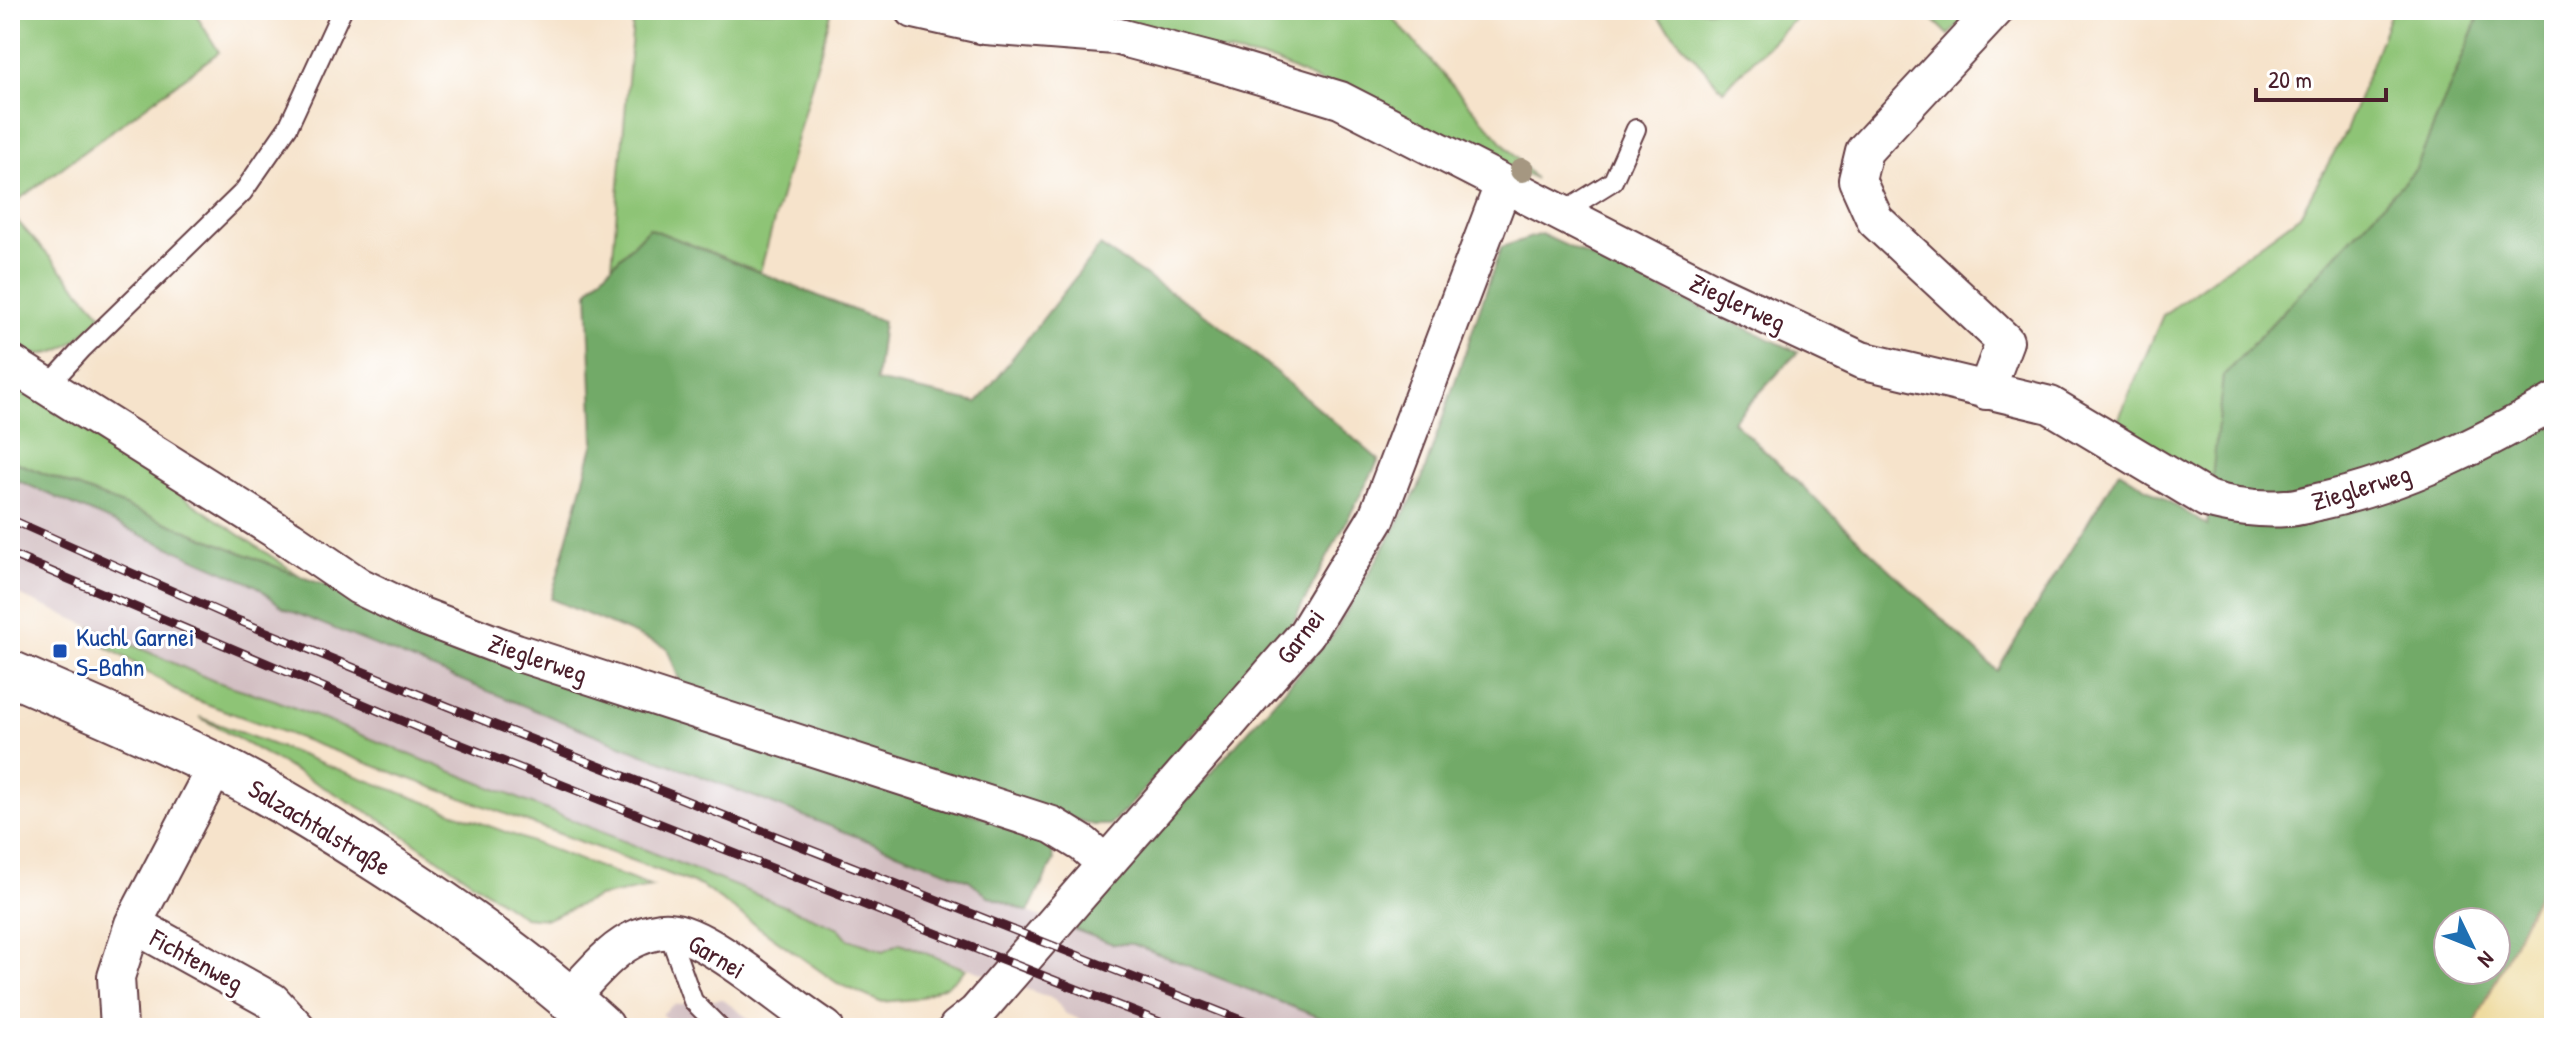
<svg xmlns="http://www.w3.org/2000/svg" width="2564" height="1038" font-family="'Patrick Hand',sans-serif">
	<rect width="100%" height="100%" fill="#fff"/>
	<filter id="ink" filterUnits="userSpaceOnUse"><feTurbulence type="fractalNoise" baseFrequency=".0125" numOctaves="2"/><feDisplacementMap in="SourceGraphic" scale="16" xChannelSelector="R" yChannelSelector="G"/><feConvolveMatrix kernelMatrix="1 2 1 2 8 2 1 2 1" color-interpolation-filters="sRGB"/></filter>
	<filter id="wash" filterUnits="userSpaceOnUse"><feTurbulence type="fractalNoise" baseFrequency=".006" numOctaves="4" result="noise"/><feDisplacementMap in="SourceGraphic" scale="32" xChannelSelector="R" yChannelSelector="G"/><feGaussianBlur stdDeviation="1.8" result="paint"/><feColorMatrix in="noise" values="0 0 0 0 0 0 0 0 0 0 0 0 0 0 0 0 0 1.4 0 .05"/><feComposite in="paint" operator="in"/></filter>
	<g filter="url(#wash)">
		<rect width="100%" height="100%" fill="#f6e3cb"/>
		<!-- industrial -->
		<path fill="#d2bec1" d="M10,477L257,586L283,608L628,748L969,880L988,896L1028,912L1113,944H1133L1346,1028H1103L1066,1014L1054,999L901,944L884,952L848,939L839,928L275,700L214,681L10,591Z
			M722,999L761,1028H675L662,1014L673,1005Z"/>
		<!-- green -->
		<path fill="#8ec476" stroke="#6c7250" stroke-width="2" d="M10,10H193L219,52L10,206Z
			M634,10H832L760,272L649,228L612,266Z
			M1001,10H1386L1535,179L1274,61Z
			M1652,10H1804L1723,90Z
			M1923,10H1973L1949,35Z
			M2392,10H2482L2416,169L2223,376L2212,484L2116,425L2163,315L2300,215L2346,131Z
			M10,213L102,315C75,344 50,368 10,345Z
			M10,380L302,577L10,460Z
			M92,627L214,681L275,700L839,928L848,939L884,951L900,943L966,969L948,985L916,999L880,1002L837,983L701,886L185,696L128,659L88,637Z
			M199,717L652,887L598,897L547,919L524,917L380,819Z"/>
		<!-- forest -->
		<path fill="#72aa67" stroke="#5e6449" stroke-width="2" fill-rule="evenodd" d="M2482,10H2554V860L2473,1028H1346L1133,944H1113L1073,929L1333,635L1419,487L1501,247L1541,234L1798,352L1733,421L1997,671L2119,471L2207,525L2223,376L2416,169ZM2448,922H2496V970H2448Z
			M649,228L883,322L876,381L977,403L1100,246L1218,323L1379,460L1291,626L1125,811L1109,825H1093L685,695L667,648L551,599L594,442L588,290Z
			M10,460L302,577L1050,841L1054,860L1028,912L988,896L969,880L628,748L283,608L257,586L10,477Z"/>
		<!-- sand -->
		<path fill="#eeda9e" stroke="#9c7c64" stroke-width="2" d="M2554,860V1028H2473Z"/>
	</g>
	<g filter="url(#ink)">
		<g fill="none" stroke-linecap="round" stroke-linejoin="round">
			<defs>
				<path id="lane" d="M1560,214L1613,181L1636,129
					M48,386L83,348L243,192L288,127L342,10
					M668,931L693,1001L720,1028"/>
				<path id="street" d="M914,10L985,26L1115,36L1214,62L1340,100L1717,293L1861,360L2050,405L2207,499C2231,506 2261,510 2286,508C2298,508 2311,503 2322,501C2404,483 2482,444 2554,402
					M10,363L290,539L359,586L419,615L516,652L1052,825L1083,844L1106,864
					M1986,391L2005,341L1875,220L1857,180L1864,151L1995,10
					M133,924L272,1001L297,1028
					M569,998C589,978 611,948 639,937C646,934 660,930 669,931C707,933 788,1005 825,1028
					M119,1028L116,977L133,924L216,766
					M957,1028L976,1013L1306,634L1377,517L1503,185"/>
				<path id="primary" d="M10,673C79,703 148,732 215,765C268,792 318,822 368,854C450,906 530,962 602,1028"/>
			</defs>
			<!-- lane casing -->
			<use href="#lane" stroke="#643c43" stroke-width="22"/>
			<!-- street casing -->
			<use href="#street" stroke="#643c43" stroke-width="40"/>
			<!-- primary casing -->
			<use href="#primary" stroke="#643c43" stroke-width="48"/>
			<!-- lane -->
			<use href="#lane" stroke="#fff" stroke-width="18"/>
			<!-- street -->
			<use href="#street" stroke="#fff" stroke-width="36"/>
			<!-- primary -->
			<use href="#primary" stroke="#fff" stroke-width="44"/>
			<defs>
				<path id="rail" d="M10,519L240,621L447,706L1261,1028
					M10,554L419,728L1175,1028"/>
			</defs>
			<!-- rail casing -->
			<use href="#rail" stroke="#4a1f2b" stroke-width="9"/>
			<!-- rail -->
			<use href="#rail" stroke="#fff" stroke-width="6" stroke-dasharray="18" stroke-linecap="butt"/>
		</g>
		<!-- trees -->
		<circle fill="#a59781" cx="1522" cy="170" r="12"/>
	</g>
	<!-- markers -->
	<rect fill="#1a4fb4" stroke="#fff" stroke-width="3" x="52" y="643" width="16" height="16" rx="4"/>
	<g text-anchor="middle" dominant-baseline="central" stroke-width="6" stroke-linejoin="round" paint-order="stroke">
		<!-- street labels -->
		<g font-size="26" fill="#4a1f2b" stroke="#fff">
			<text transform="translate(1738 302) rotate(25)">Zieglerweg</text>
			<text transform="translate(2361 487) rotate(-17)">Zieglerweg</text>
			<text transform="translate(1300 636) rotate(-53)">Garnei</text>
			<text transform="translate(538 658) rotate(19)">Zieglerweg</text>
			<text transform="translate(320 827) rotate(31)">Salzachtalstraße</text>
			<text transform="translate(717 956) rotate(31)">Garnei</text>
			<text transform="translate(197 960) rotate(29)">Fichtenweg</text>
		</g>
		<!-- transit labels -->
		<g font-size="26" fill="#164399" stroke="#fff" text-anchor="start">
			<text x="76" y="636">Kuchl Garnei<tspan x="76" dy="30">S-Bahn</tspan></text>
		</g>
	</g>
	<!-- margin -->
	<rect width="2564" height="1038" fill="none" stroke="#fff" stroke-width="40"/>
	<!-- north arrow -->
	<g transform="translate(2472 946) rotate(133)"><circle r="38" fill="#ffffff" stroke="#b7a5aa" stroke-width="2"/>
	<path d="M0-6L14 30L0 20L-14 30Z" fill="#1f6fb2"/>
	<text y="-12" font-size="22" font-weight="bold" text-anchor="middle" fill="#4a1f2b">N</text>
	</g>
	<!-- scale -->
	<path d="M2256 88v12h130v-12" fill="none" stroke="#4a1f2b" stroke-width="4"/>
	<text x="2268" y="88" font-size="24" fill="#4a1f2b" stroke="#ffffff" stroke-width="6" paint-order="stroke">20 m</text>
</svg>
